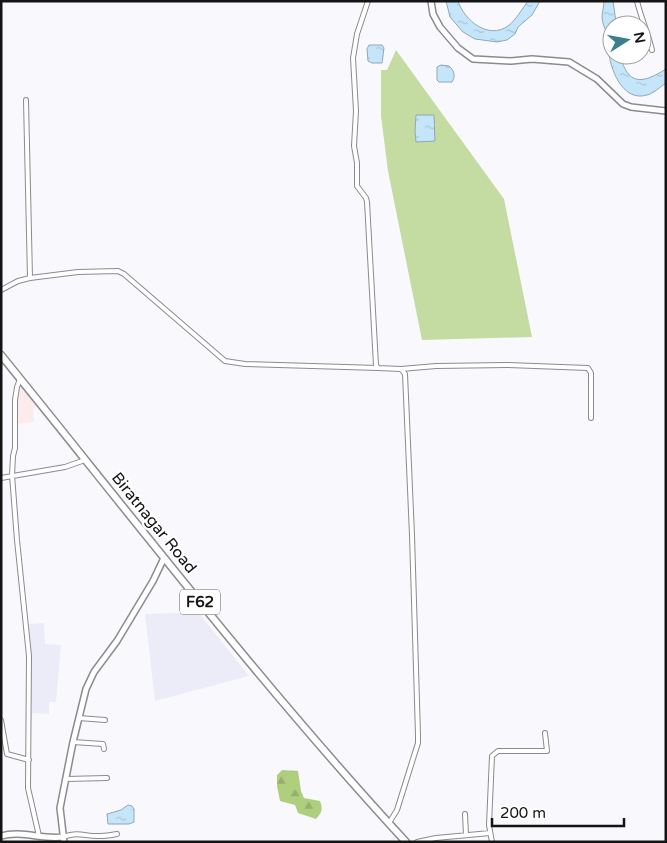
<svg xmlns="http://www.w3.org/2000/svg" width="667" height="843" font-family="'Varela Round',sans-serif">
	<defs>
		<pattern id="forest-firs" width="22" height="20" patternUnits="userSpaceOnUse" patternTransform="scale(1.25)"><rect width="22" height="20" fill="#afce7e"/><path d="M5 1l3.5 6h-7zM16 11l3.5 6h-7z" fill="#96b06c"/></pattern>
		<pattern id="water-ripples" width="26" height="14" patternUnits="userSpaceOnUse" patternTransform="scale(1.25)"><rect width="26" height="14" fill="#c5e6fa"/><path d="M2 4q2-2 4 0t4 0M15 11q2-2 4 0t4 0" fill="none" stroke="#a8c4d5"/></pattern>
	</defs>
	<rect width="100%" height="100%" fill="#f9f9fd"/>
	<!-- commercial -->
	<path fill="#fcebed" d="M21,383L38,405L33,409L34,422L16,424L17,399Z"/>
	<!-- built -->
	<path fill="#ebecf7" d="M198,612L249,676L155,701L145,614Z
		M44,623L45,644L61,645L56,702H49V714L32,713L29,624Z"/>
	<!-- grass -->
	<path fill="#c4dca1" d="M396,50L504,199L532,337L422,340L388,171L381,116V70H387Z"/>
	<!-- forest -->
	<path fill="url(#forest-firs)" d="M282,770L298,771L301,791L304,798L320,801C323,809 322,813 316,819L298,813L295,805L280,801L277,786V775Z"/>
	<!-- water -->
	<path fill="url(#water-ripples)" stroke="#90a7b5" d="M446,1H458C464,20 488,40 508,26C516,20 522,9 528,1H540L532,15L518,27L515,34L507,40L497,42L475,39L463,32L450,17Z
		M604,1H613L616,22L617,25H612V55H620C628,86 642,84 666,69V83C660,87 653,94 647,95C624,102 612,73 609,55C608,48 608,42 607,35C606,29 602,24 602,17C602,12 604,7 604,1Z
		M369,45H382L384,48L382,63H372L368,61L367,49Z
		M441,65L449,66C454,70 456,76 452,82H439L437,80V67Z
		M416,115H434L435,141L416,142L415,131Z
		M128,805L132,806L134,809V822L129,824H108L107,814L121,810Z"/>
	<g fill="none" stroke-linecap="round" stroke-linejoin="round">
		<defs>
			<path id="minor" d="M368,1L357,34L353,58L356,111L354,146L357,163V186L366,198L367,202L376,365L378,368L401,369L405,374L412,535L418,735V743L397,810L389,823
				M637,1C641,18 648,33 652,50
				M26,100L30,278
				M1,290L18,281L30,278L78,272L118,271L124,274L225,361L245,364L378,368
				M401,369L436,366L507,365L588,368L591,373V418
				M20,379L17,387L15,400V448L13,456L12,475L17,540L29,656L28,788L39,836
				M1,478L65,467L85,460
				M79,718L105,720
				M1,720L7,754L29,760
				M73,742L103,744L104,749
				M66,779L107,778
				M465,814L466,835
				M63,837C80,831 85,837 100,836C106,836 112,835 117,834
				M417,842L436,838L490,833
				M492,842L489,825L492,756L498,751H547L545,733"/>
			<path id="tertiary" d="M431,1L433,14L440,27L458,48L473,59L511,61L532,59L569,62L597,79L623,104L631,107L666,111
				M1,836C22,830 42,840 63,837
				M64,842L60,808L73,742L86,689L94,672L117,641L153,581L164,558"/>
			<path id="primary" d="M1,355C134,519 263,687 406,842"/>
		</defs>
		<!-- minor casing -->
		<use href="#minor" stroke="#8b8b8f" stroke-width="6"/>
		<!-- tertiary casing -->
		<use href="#tertiary" stroke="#8b8b8f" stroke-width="8"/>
		<!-- primary casing -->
		<use href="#primary" stroke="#8b8b8f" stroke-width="9"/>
		<!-- minor -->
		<use href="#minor" stroke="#fff" stroke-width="4"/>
		<!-- tertiary -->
		<use href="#tertiary" stroke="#fff" stroke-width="5"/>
		<!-- primary -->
		<use href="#primary" stroke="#fff" stroke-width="6"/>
	</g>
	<g text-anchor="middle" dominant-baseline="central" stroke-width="4.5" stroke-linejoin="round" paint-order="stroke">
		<!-- shield labels -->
		<rect fill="#fff" stroke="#5a5a5b" stroke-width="1" x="180" y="589.5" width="40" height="25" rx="4"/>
		<g font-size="15" font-weight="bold" fill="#141415">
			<text x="200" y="602">F62</text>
		</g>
		<!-- street labels -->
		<g font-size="16" fill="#141415" stroke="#fff">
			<text transform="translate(154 523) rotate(51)">Biratnagar Road</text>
		</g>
	</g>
	<!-- border -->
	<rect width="667" height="843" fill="none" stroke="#141415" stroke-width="5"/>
	<!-- north arrow -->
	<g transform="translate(627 40) rotate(79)"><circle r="24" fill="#ffffff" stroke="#a1a1a1"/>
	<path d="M0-4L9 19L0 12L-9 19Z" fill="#39808b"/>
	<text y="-8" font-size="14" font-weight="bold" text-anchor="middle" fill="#141415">N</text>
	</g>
	<!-- scale -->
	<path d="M492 818v8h132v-8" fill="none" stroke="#141415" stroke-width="2.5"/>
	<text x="500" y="818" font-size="15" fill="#141415" stroke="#ffffff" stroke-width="4" paint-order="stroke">200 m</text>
</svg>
